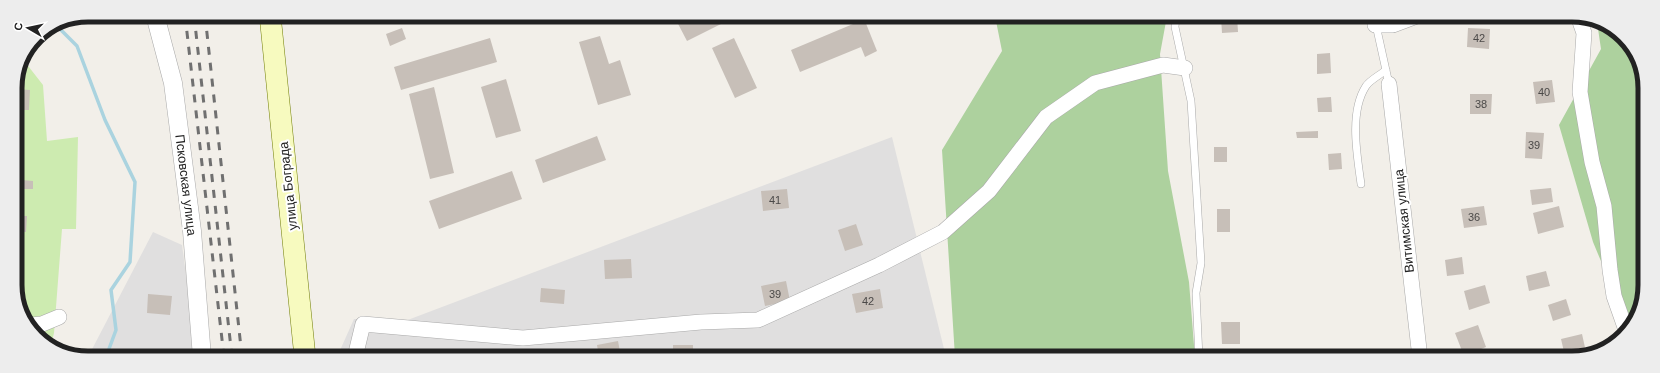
<svg xmlns="http://www.w3.org/2000/svg" width="1660" height="373" font-family="Helvetica,sans-serif">
	<rect width="100%" height="100%" fill="#f2efe9"/>
	<!-- residential -->
	<path fill="#e0dfdf" d="M892,137L946,357H337L354,319L405,321Z
		M153,232L182,245L197,357H88Z"/>
	<!-- grass -->
	<path fill="#cdebb0" d="M25,62L43,85L47,141L78,137L76,229H62L54,333L51,345L36,337L16,300L15,83Z"/>
	<!-- forest -->
	<path fill="#add19e" d="M995,16H1167L1160,54L1168,171L1189,282L1195,358L955,357L942,150L1002,51Z
		M1597,22L1624,36L1644,73V299L1628,326L1593,242L1559,125L1601,49Z"/>
	<g fill="none" stroke-linecap="round" stroke-linejoin="round">
		<!-- stream -->
		<path stroke="#aad3df" stroke-width="3.5" d="M55,24L77,46L105,120L135,182L130,262L111,290L116,330L106,357"/>
	</g>
	<!-- building -->
	<path fill="#c7bfb8" d="M377,15H395L380,21Z
		M680,16H737L687,41L675,18Z
		M850,16H863L877,51L865,57L861,47L800,72L791,50L853,24Z
		M1237,16L1238,32L1222,33L1221,17Z
		M402,28L406,39L390,46L386,34Z
		M1468,28L1490,29L1489,49L1467,47Z
		M600,36L609,64L620,60L631,95L598,105L579,42Z
		M490,38L497,62L401,90L394,67Z
		M734,38L757,88L735,98L712,48Z
		M1330,53L1331,73L1317,74V54Z
		M506,79L521,131L496,138L481,87Z
		M1552,80L1555,102L1536,104L1533,82Z
		M434,87L454,173L430,179L409,94Z
		M15,89L30,90L29,110H15Z
		M1470,94H1492L1491,114H1470Z
		M1331,97L1332,112H1318L1317,98Z
		M1318,131V138H1297L1296,132Z
		M1526,132L1544,133L1542,159L1525,158Z
		M597,136L606,160L543,183L535,160Z
		M1214,147H1227V162H1214Z
		M1341,153L1342,169L1329,170L1328,154Z
		M512,171L522,199L439,229L429,201Z
		M22,180L33,181V189H22Z
		M1551,188L1553,202L1532,205L1530,190Z
		M787,189L789,208L763,211L761,191Z
		M1484,206L1487,225L1464,228L1461,209Z
		M1559,206L1564,227L1538,234L1533,213Z
		M1217,209H1230V232H1217Z
		M16,216H27L26,232L16,231Z
		M856,224L863,245L845,251L838,230Z
		M1462,257L1464,274L1447,276L1445,260Z
		M631,259L632,278L605,279L604,260Z
		M1546,271L1550,286L1529,291L1526,276Z
		M786,281L790,301L765,306L761,286Z
		M1485,285L1490,303L1469,310L1464,291Z
		M541,288L565,290L564,304L540,302Z
		M880,289L883,308L856,313L852,294Z
		M16,290H24V300L16,299Z
		M148,294L172,296L170,315L147,313Z
		M1566,299L1571,315L1553,321L1548,305Z
		M1221,322H1240V344H1222Z
		M1478,325L1486,347L1464,356L1455,333Z
		M1582,334L1586,352L1565,356L1561,339Z
		M618,341L621,357H599L597,345Z
		M673,345H693V357H673Z"/>
	<g fill="none" stroke-linecap="round" stroke-linejoin="round">
		<defs>
			<path id="service" d="M1176,16L1175,27L1191,101L1201,263L1196,293L1199,358
				M1374,16L1389,84
				M1361,184C1357,155 1349,112 1366,86C1370,80 1380,75 1386,70"/>
			<path id="minor" d="M1578,16L1584,33L1580,92L1592,162L1604,206L1610,270L1614,296L1626,330
				M1375,25H1393L1417,16
				M1389,84L1420,358
				M30,325L42,324L59,317
				M355,357L363,324L523,338L701,322L758,320L879,265L943,232L989,191L1046,117L1095,83L1163,65L1185,68"/>
			<path id="tertiary" d="M155,15L173,83L192,231L202,357"/>
			<path id="secondary" d="M270,15L305,357"/>
		</defs>
		<!-- service casing -->
		<use href="#service" stroke="#a9a9a9" stroke-width="8"/>
		<!-- minor casing -->
		<use href="#minor" stroke="#a9a9a9" stroke-width="16"/>
		<!-- tertiary casing -->
		<use href="#tertiary" stroke="#a9a9a9" stroke-width="19"/>
		<!-- secondary casing -->
		<use href="#secondary" stroke="#707d05" stroke-width="22"/>
		<!-- service -->
		<use href="#service" stroke="#fff" stroke-width="7"/>
		<!-- minor -->
		<use href="#minor" stroke="#fff" stroke-width="15"/>
		<!-- tertiary -->
		<use href="#tertiary" stroke="#fff" stroke-width="18"/>
		<!-- secondary -->
		<use href="#secondary" stroke="#f7fabf" stroke-width="21"/>
		<!-- rail -->
		<path stroke="#707070" stroke-width="3" stroke-dasharray="8 8" stroke-linecap="butt" d="M185,15L224,357
			M194,15L232,357
			M205,15L242,357"/>
	</g>
	<g text-anchor="middle" dominant-baseline="central" stroke-width="4" stroke-linejoin="round" paint-order="stroke">
		<!-- number labels -->
		<g font-size="11" fill="#4b4948">
			<text x="1479" y="38">42</text>
			<text x="1544" y="92">40</text>
			<text x="1481" y="104">38</text>
			<text x="1534" y="145">39</text>
			<text x="775" y="200">41</text>
			<text x="1474" y="217">36</text>
			<text x="775" y="294">39</text>
			<text x="868" y="301">42</text>
		</g>
		<!-- street labels -->
		<g font-size="13" fill="#222" stroke="#fff">
			<text transform="translate(186 185) rotate(83)">Псковская улица</text>
			<text transform="translate(288 186) rotate(-96)">улица Бограда</text>
			<text transform="translate(1404 221) rotate(-96)">Витимская улица</text>
		</g>
	</g>
	<!-- crop -->
	<path d="M0 0H1660V373H0ZM88 22H1572A66 66 0 0 1 1638 88V285A66 66 0 0 1 1572 351H88A66 66 0 0 1 22 285V88A66 66 0 0 1 88 22Z" fill="#ededed" fill-rule="evenodd"/>
	<path fill="none" stroke="#222" stroke-width="5" d="M88 22H1572A66 66 0 0 1 1638 88V285A66 66 0 0 1 1572 351H88A66 66 0 0 1 22 285V88A66 66 0 0 1 88 22Z"/>
	<!-- north arrow -->
	<g transform="translate(28 28) rotate(279)" stroke="#ffffff" stroke-width="3" paint-order="stroke">
	<path d="M0-3L7 15L0 10L-7 15Z" fill="#222222"/>
	<text y="-6" font-size="11" font-weight="bold" text-anchor="middle" fill="#222222">С</text>
	</g>
</svg>
